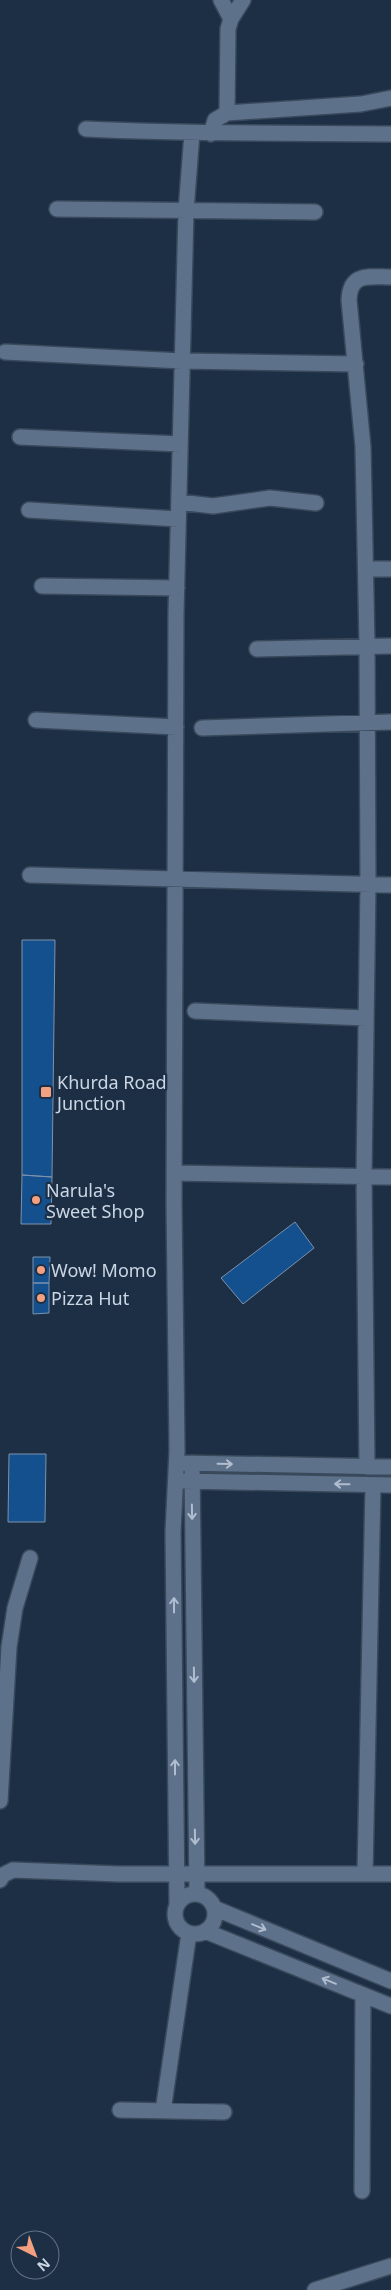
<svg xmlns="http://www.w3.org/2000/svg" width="391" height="2290" font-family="'Noto Sans',sans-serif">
	<rect width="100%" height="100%" fill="#1d2f45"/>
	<!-- building -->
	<path fill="#14508d" stroke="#7d92ac" d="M22,940H55L52,1177L22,1175Z
		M22,1175L52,1177L51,1224H21Z
		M295,1222L314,1248L243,1304L221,1278Z
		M33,1257H50L49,1283H33Z
		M33,1283H49V1313L33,1314Z
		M9,1454H46L45,1522H8Z"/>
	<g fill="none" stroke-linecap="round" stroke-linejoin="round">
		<defs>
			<path id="minor" d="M221,0L231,19
				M227,113L228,29L231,19L243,0
				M86,129C188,134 289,133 391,134
				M211,134L215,120L227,113L361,104L391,98
				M57,209L315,212
				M5,352L182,361L356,364
				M20,437L180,444
				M179,502L213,506L270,498L316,503
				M29,510L178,519
				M366,569H391
				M42,586L177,588
				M257,649L391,646
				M36,720L176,727
				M202,728L391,722
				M30,875L391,885
				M195,1011L366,1018
				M175,1173L391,1177
				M183,1463L391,1467
				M192,1463L197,1894
				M367,1467L364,1176L368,884L367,645L363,447L349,300C350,272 369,277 391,277
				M183,1481L391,1485
				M0,1801L9,1647L15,1608L30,1558
				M365,1873L373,1485
				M0,1880L3,1875L13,1870L119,1874H391
				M175 1914a20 20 0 1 1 40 0a20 20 0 1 1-40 0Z
				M177,1904L173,1532L177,1451L174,1203L176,614L186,211L192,133
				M214,1908L391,1981
				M205,1931L391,2006
				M120,2110L224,2112
				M163,2111L189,1933
				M362,2191L363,1995
				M315,2290L391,2266"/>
		</defs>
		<!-- minor casing -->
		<use href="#minor" stroke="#39495b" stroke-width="18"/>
		<!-- minor -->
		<use href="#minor" stroke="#5d718a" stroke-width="15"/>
	</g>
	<!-- one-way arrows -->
	<defs><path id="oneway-shaft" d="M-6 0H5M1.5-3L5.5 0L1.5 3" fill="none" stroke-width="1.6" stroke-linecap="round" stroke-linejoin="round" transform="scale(1.25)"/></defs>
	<g stroke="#b0bdce">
		<use href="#oneway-shaft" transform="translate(225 1464) rotate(1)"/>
		<use href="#oneway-shaft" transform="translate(342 1484) rotate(-179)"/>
		<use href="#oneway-shaft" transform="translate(192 1512) rotate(89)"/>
		<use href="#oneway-shaft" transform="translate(174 1605) rotate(-90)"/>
		<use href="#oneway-shaft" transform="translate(194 1675) rotate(89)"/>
		<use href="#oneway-shaft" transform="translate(175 1767) rotate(-90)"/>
		<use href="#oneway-shaft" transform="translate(195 1837) rotate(89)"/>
		<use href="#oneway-shaft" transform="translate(259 1927) rotate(22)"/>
		<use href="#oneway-shaft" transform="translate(329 1981) rotate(-158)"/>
	</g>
	<!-- markers -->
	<g fill="#f2a07f" stroke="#1d2f45" stroke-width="2">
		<rect x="40" y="1086" width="12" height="12" rx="2.5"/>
		<circle cx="36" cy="1200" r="5"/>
		<circle cx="41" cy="1270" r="5"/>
		<circle cx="41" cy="1298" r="5"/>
	</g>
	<g text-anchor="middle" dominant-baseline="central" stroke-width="4.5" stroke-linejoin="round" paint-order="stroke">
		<!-- poi labels -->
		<g font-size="18" fill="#cbd6e4" stroke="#1d2f45" text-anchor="start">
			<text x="57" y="1082">Khurda Road<tspan x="57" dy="21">Junction</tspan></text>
			<text x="46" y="1190">Narula's<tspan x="46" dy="21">Sweet Shop</tspan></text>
			<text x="51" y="1270">Wow! Momo</text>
			<text x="51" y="1298">Pizza Hut</text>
		</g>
	</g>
	<!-- north arrow -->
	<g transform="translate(35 2255) rotate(138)"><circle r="24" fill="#1d2f45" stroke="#637285"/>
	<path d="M0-4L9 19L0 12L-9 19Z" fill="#f2a07f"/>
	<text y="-8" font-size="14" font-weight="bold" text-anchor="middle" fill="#cbd6e4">N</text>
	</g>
</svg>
